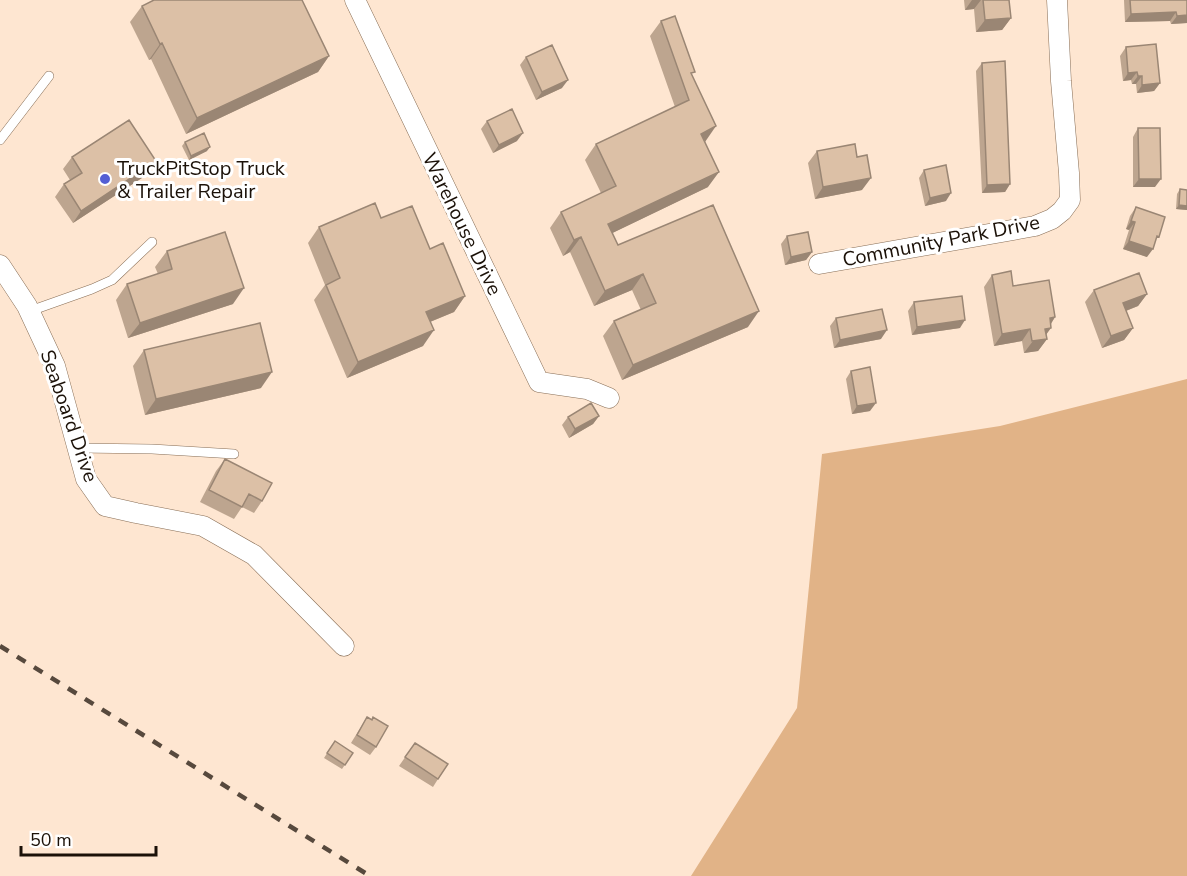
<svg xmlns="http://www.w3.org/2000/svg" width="1187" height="876" font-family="'Nunito Sans',sans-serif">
	<rect width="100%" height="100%" fill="#fee6d1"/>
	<!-- green -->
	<path fill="#e1b387" d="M1187,379V876H691L797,708L822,454L1000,426Z"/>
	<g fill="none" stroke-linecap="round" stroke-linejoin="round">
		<defs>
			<path id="lane" d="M0,140L49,76
				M30,311L92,289L112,280L152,242
				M78,448L152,449L234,454"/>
			<path id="street" d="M355,0L539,382L587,389L609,398
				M819,264L1035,226L1052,219L1062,211L1070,200L1069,173L1061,81L1057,0
				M0,265L27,306L55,366L86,479L105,506L136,513L203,526L254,555L344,646"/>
		</defs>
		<!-- lane casing -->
		<use href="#lane" stroke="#886e56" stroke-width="10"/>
		<!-- street casing -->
		<use href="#street" stroke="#886e56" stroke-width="21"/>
		<!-- lane -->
		<use href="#lane" stroke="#fff" stroke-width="9"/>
		<!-- street -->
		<use href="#street" stroke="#fff" stroke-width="20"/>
		<!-- rail -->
		<path stroke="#57493d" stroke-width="4.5" stroke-dasharray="10 10" stroke-linecap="butt" d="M0,646L370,876"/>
	</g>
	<!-- wall -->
	<path fill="#bda58f" d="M964,0H1009L1011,18L1002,30L976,32L974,9L965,10Z
		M1124,0H1187V23L1171,24L1170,21L1125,22Z
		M142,6L329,56L318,72L186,134L151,59L149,60L130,22Z
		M661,21L692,76L705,142L708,187L612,233L618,245L748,327L622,380L603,336L614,321L641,310L632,290L594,306L570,252L563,256L550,228L561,212L601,193L585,160L596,144L675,107L650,36Z
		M1126,47L1160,83L1154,91L1137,93L1136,84H1132L1131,80L1123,81L1120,56Z
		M526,57L562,88L536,100L520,65Z
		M982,63L1010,184L1005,192L982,193L976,71Z
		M487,121L517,141L493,153L481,129Z
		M1138,128L1155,187H1133V137Z
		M185,142L207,151L189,160L182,146Z
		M817,151L862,190L815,199L808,163Z
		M72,157L156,161L148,174L73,223L55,197L64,184L70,180L63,169Z
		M924,170L946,201L925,206L919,178Z
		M1180,189L1187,190V210L1176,209L1177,194Z
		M1136,207L1147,257L1123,249L1129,230L1126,229L1130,216Z
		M381,218L430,249L465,296L454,312L430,322L423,346L347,378L314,300L325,285L308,243L319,227Z
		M787,236L812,252L806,260L785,265L781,244Z
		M167,251L233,304L128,338L116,300L127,284L158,274L155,267Z
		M992,275L1013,286L1055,317L1051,324L1046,335L1047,339L1038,351L1024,353L1022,341L994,346L984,287Z
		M1094,290L1147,294L1138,306L1126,311L1133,328L1124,340L1102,348L1085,302Z
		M914,302L960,328L912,335L908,311Z
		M836,318L881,339L834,348L830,326Z
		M144,350L261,388L145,415L133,366Z
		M851,371L870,411L852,414L846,379Z
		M599,416L593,424L569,438L562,425L568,417Z
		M225,459L262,501L254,513L242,507L234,519L200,502L216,471Z
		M367,717L371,720L376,747L370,755L351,743Z
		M335,741L353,753L342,769L324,758Z
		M415,743L438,779L433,787L399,766Z"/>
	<!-- shaded-wall -->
	<path fill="#9a8674" d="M972,0H981L974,9L965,10Z
		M1176,12L1170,21L1125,22L1131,14Z
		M1187,15V23L1171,24L1177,16Z
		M1011,18L1002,30L976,32L985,20Z
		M162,43L151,59L149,60L160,44Z
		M329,56L318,72L186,134L197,118Z
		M1137,72L1131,80L1123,81L1128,73Z
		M1138,76H1142L1136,84H1132Z
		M568,80L562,88L536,100L542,92Z
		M1160,83L1154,91L1137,93L1142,85Z
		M716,126L705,142L701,134Z
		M523,133L517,141L493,153L499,145Z
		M210,147L207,151L189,160L191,156Z
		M156,161L148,174L73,223L81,211Z
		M719,172L708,187L598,240L608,224Z
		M871,178L862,190L815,199L823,187Z
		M1139,179H1161L1155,187H1133Z
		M1010,184L1005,192L982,193L987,185Z
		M951,193L946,201L925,206L930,198Z
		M1179,205L1187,206V210L1176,209Z
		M1131,221L1135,222L1129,230L1126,229Z
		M581,237L570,252L563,256L574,240Z
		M1129,241L1153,249L1147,257L1123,249Z
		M812,252L806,260L785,265L791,257Z
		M643,274L632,290L594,306L605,291Z
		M244,288L233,304L128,338L140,323Z
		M1147,294L1138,306L1115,315L1123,303Z
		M465,296L454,312L415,328L426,312Z
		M759,311L748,327L622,380L633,365Z
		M1055,317L1048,328H1051L1043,339H1047L1038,351L1024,353L1050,318Z
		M965,320L960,328L912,335L917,327Z
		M1133,328L1124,340L1102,348L1111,336Z
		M1030,329L1022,341L994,346L1002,334Z
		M434,330L423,346L347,378L358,362Z
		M887,330L881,339L834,348L840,340Z
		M272,372L261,388L145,415L156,399Z
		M876,403L870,411L852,414L857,406Z
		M599,416L593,424L569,438L575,429Z"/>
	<!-- building -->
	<path fill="#dcc0a6" stroke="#9a8674" stroke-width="1.5" d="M154,0H302L329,56L197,118L162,43L160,44L142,6Z
		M983,0H1009L1011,18L985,20Z
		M1130,0H1187V15L1177,16L1176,12L1131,14Z
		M675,16L695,72L691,73L716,126L701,134L719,172L608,224L618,245L713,205L759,311L633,365L614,321L656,303L643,274L605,291L581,237L574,240L561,212L616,186L596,144L689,100L661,21Z
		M1156,44L1160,83L1142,85V76H1138L1137,72L1128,73L1126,47Z
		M552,45L568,80L542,92L526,57Z
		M1005,61L1010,184L987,185L982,63Z
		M512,109L523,133L499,145L487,121Z
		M129,120L156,161L81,211L64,184L82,173L72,157Z
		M1138,128H1160L1161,179H1139Z
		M204,133L210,147L191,156L185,142Z
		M855,144L857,157L867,155L871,178L823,187L817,151Z
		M946,165L951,193L930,198L924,170Z
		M1180,189L1187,190V206L1179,205Z
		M375,203L381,218L412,206L430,249L443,243L465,296L426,312L434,330L358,362L326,285L340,278L319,227Z
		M1136,207L1165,217L1159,237L1157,236L1153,249L1129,241L1135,222L1131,221Z
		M225,232L244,288L140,323L127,284L172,269L167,251Z
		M808,232L812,252L791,257L787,236Z
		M1011,271L1013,286L1049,280L1055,317L1050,318L1051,328L1045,329L1047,339L1032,341L1030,329L1002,334L992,275Z
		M1139,273L1147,294L1123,303L1133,328L1111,336L1094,290Z
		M962,296L965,320L917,327L914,302Z
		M882,309L887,330L840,340L836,318Z
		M260,323L272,372L156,399L144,350Z
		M870,367L876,403L857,406L851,371Z
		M591,403L599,416L575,429L568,417Z
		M225,459L272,483L262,501L249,494L242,507L209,490Z
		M367,717L372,720L373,717L388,726L376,747L357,735Z
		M335,741L353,753L345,765L327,753Z
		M415,743L448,764L438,779L405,757Z"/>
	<!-- markers -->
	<circle fill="#535ed4" stroke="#fff" stroke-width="2" cx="105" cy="179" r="6"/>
	<g text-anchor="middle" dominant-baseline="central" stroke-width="6" stroke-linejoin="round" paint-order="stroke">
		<!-- poi labels -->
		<g font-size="20" fill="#1b1108" stroke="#fff" text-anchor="start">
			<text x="117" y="168">TruckPitStop Truck<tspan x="117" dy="23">&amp; Trailer Repair</tspan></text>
		</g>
		<!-- street labels -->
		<g font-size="20" fill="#1b1108" stroke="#fff">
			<text transform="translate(462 224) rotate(64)">Warehouse Drive</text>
			<text transform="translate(941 241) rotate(-11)">Community Park Drive</text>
			<text transform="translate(69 416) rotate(71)">Seaboard Drive</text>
		</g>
	</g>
	<!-- scale -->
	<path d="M21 846v9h135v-9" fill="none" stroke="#1b1108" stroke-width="3"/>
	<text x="30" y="846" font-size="18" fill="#1b1108" stroke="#ffffff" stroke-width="4.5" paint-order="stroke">50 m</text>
</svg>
